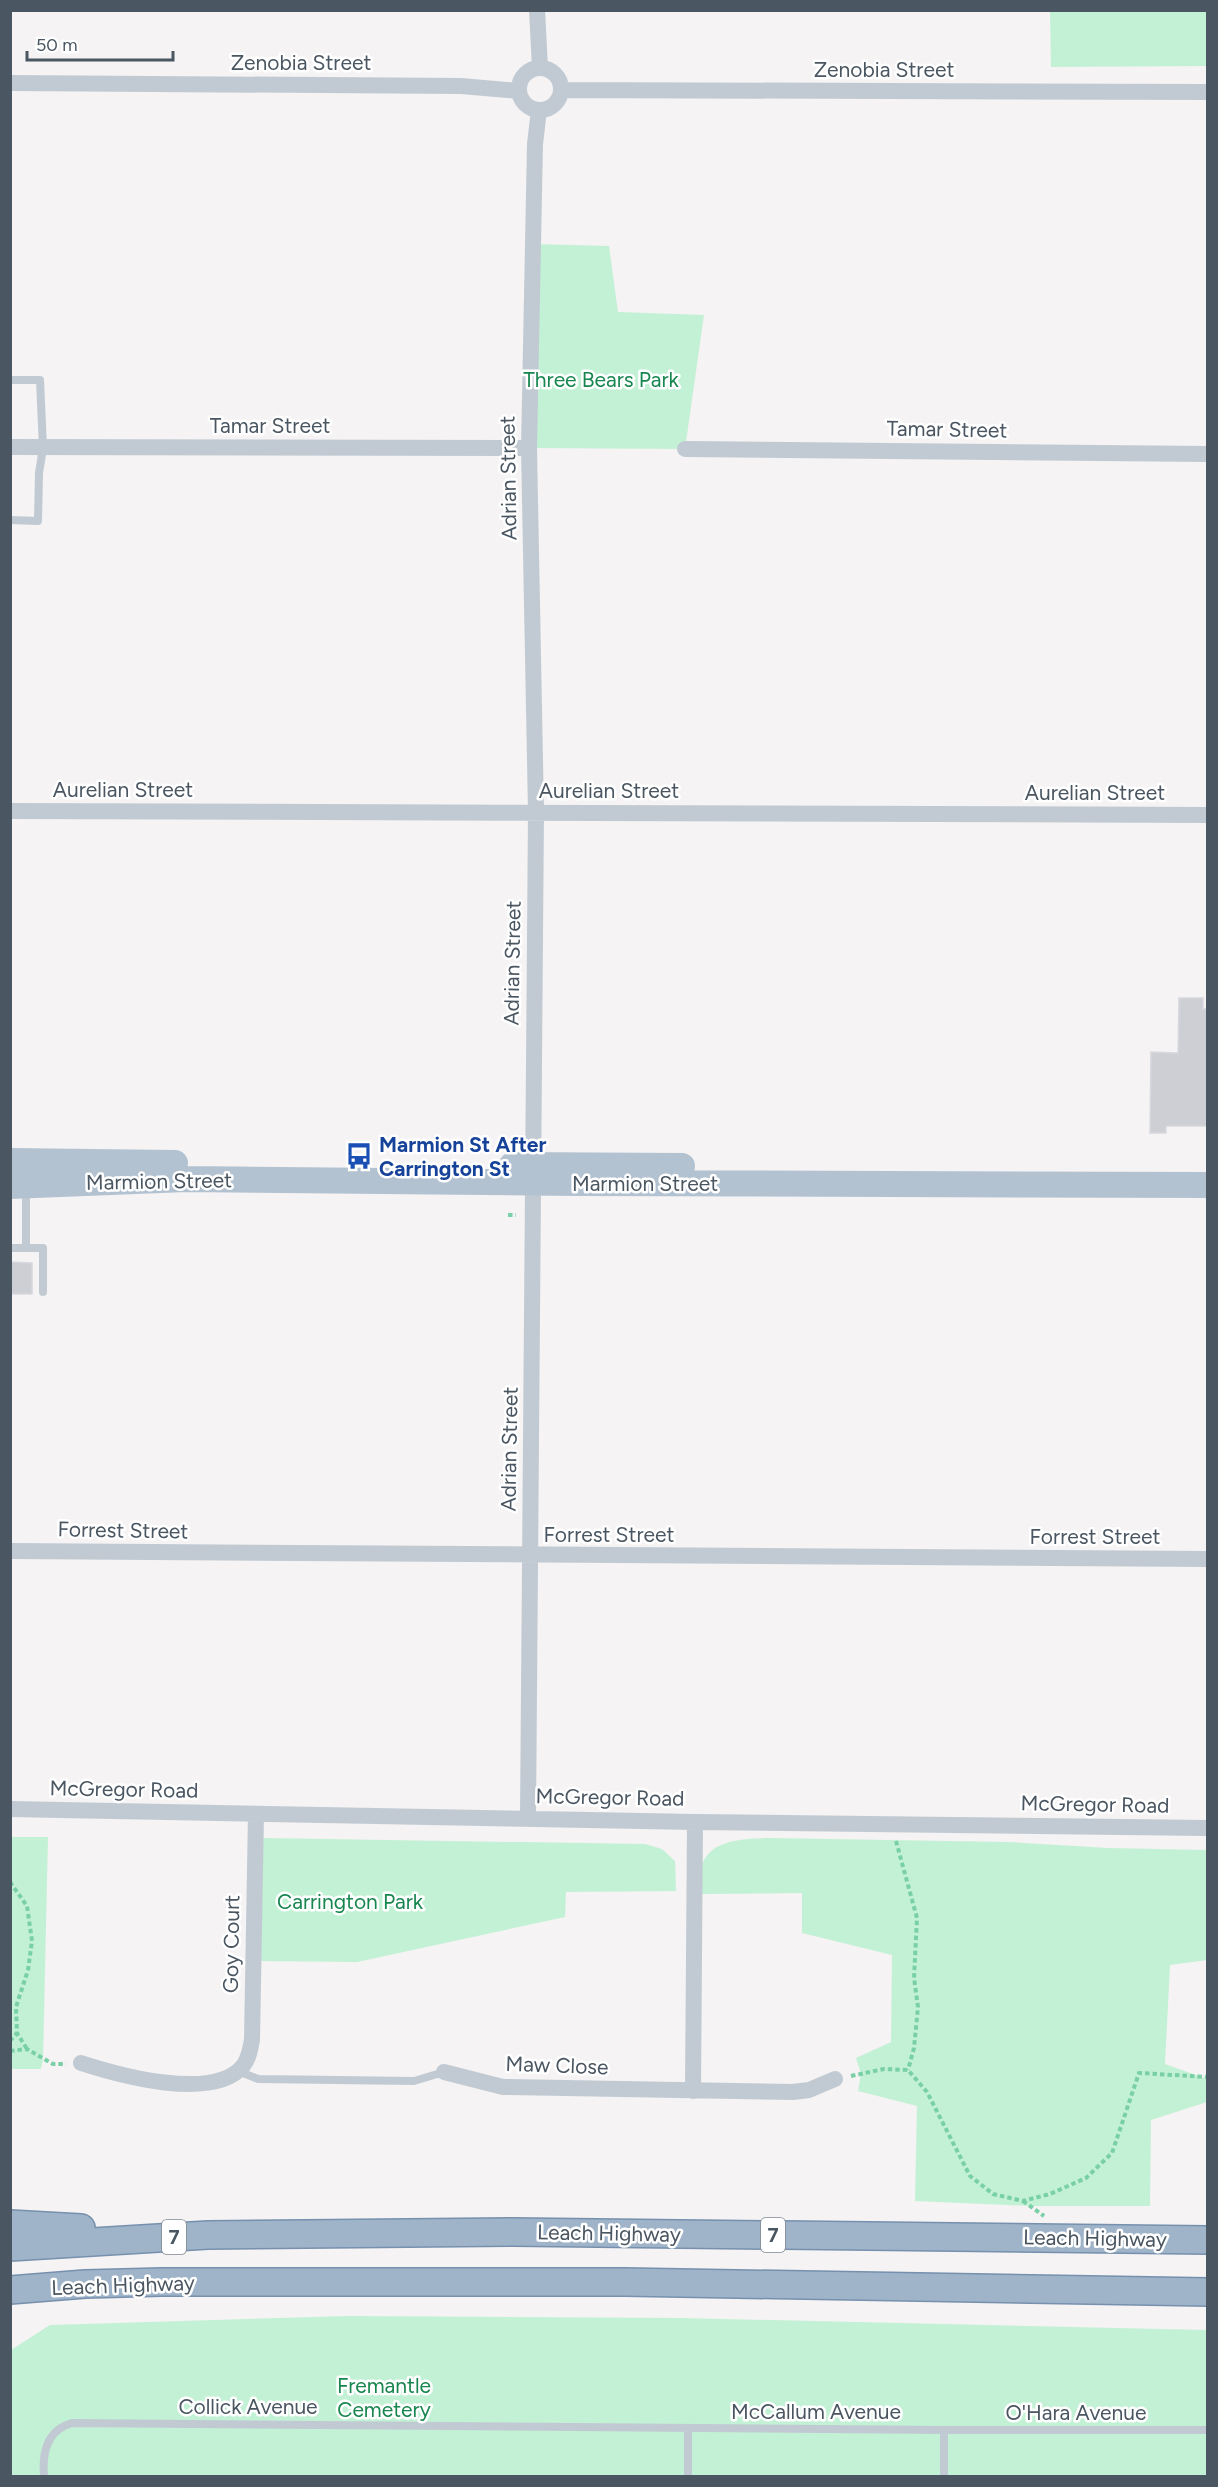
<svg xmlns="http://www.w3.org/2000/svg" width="1218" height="2487" font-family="Figtree,sans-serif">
	<rect width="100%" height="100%" fill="#f5f3f3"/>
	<!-- green -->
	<path fill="#c3f1d5" d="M1050,11H1207V66L1051,67Z
		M532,244L609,246L618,312L704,315L685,449L529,448Z
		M11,1837H48L43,2059L41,2069H11Z
		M263,1838L645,1844L662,1849L675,1861L676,1891L566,1892L565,1917L357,1962L260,1961Z
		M768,1838L1008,1842L1108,1848L1207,1850V1960L1170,1965L1165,2064L1207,2079V2102L1151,2120L1150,2206H1031L915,2201L917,2106L858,2091L861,2074L856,2058L891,2042L892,1955L802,1933V1893L702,1894C702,1886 700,1873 702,1865C711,1838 746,1839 768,1838Z
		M349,2316L680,2318L1207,2330V2476H11V2350L50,2325Z"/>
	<!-- building -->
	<path fill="#cdcfd5" stroke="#d7d9de" stroke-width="1.5" d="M1179,998H1203V1009H1208V1126H1166V1133H1150L1151,1052L1178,1053Z
		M10,1262L32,1263V1294H10Z"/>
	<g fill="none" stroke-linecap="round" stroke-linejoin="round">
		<defs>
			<path id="trunk" d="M10,2224L81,2228
				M10,2247L208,2235L513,2232L1208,2240
				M10,2290L85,2284L162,2282H625L1208,2292"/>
		</defs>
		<!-- trunk casing -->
		<use href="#trunk" stroke="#7690ad" stroke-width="30"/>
		<!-- path -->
		<path stroke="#7ad0a6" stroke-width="4" stroke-dasharray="4.5 3" stroke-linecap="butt" d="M508,1215H516
			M896,1841L917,1918L914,1978L918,2007L914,2048L908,2070
			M10,1882L27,1906L32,1941L28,1970L16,2007L17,2033L27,2049
			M10,2041L17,2033
			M10,2051L27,2049L53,2064H66
			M851,2076L884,2069L908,2070L927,2092L970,2176L993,2194L1023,2201L1050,2194L1086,2178L1112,2153L1139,2073L1208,2077
			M1023,2201L1044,2216"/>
		<!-- service -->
		<path stroke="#c1cad2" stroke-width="8" d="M10,380H40L43,448L39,473L38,521L10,520
			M10,1248H26V1189
			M26,1248H43V1292
			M238,2071L258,2079L414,2081L444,2072
			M44,2476C42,2453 47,2430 72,2423L944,2430H1208
			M688,2476V2428
			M944,2476V2430"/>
		<!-- minor -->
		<path stroke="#c1cad2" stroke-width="16" d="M537,10L540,68
			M519 89a21 21 0 1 1 42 0a21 21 0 1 1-42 0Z
			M10,83L461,86L519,91
			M561,90L1208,92
			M10,447L529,448
			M685,449L1208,454
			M10,811L1208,815
			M10,1551L1208,1559
			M10,1809L695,1822L1208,1828
			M528,1817L536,812L529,448L535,144L539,110
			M81,2063C118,2075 213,2102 243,2066C249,2059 250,2049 252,2040L256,1814
			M444,2072L503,2087L793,2092L809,2090L835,2079
			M693,2091L695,1822"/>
		<!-- primary -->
		<path stroke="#b3c2d1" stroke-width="26" d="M10,1161L175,1163
			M512,1165L682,1166
			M10,1186L186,1179L579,1183L1208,1185"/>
		<!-- trunk -->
		<use href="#trunk" stroke="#9fb4c9" stroke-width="27"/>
	</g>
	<!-- icons -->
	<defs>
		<symbol id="bus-bare" viewBox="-9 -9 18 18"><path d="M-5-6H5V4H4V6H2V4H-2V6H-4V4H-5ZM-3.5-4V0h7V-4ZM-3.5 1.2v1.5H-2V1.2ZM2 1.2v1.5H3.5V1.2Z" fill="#1a4fb4" stroke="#fff" stroke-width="2.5" paint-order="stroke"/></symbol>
	</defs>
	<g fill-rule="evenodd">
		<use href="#bus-bare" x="340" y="1137" width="38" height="38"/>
	</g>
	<g text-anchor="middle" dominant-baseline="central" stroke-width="5" stroke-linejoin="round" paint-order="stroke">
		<!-- shield labels -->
		<g fill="#fff" stroke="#808990" stroke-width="1.5">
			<rect x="761" y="2218" width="24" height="34" rx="4.5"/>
			<rect x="162" y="2220" width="24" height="34" rx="4.5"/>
		</g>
		<g font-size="20" font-weight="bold" fill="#4a5661">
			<text x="773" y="2235">7</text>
			<text x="174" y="2237">7</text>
		</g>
		<!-- street labels -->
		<g font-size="21" fill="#4a5661" stroke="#fff">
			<text x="301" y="62">Zenobia Street</text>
			<text x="884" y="69">Zenobia Street</text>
			<text x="270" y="425">Tamar Street</text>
			<text transform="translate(947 429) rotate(1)">Tamar Street</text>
			<text transform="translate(508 478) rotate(-91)">Adrian Street</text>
			<text x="123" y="789">Aurelian Street</text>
			<text x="609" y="790">Aurelian Street</text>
			<text x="1095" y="792">Aurelian Street</text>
			<text transform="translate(512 963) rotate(-89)">Adrian Street</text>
			<text transform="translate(159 1181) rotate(-1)">Marmion Street</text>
			<text x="645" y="1183">Marmion Street</text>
			<text transform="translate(509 1449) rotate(-89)">Adrian Street</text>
			<text transform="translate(123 1530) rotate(1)">Forrest Street</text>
			<text x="609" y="1534">Forrest Street</text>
			<text x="1095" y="1536">Forrest Street</text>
			<text transform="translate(124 1789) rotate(1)">McGregor Road</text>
			<text transform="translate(610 1797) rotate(1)">McGregor Road</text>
			<text transform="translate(1095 1804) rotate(1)">McGregor Road</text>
			<text transform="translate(231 1944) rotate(-89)">Goy Court</text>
			<text transform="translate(557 2065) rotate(2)">Maw Close</text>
			<text transform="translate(609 2233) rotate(1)">Leach Highway</text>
			<text transform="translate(1095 2238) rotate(1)">Leach Highway</text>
			<text transform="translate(123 2285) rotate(-2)">Leach Highway</text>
			<text x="248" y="2406">Collick Avenue</text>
			<text x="816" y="2411">McCallum Avenue</text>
			<text x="1076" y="2412">O'Hara Avenue</text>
		</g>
		<!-- park labels -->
		<g font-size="21" fill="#17864f" stroke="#fff">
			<text x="601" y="379">Three Bears Park</text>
			<text x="350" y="1901">Carrington Park</text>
			<text x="384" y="2385">Fremantle<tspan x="384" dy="24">Cemetery</tspan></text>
		</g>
		<!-- transit labels -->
		<g font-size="21" font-weight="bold" fill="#164399" stroke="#fff" text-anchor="start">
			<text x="379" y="1144">Marmion St After<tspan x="379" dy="24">Carrington St</tspan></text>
		</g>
	</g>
	<!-- border -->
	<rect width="1218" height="2487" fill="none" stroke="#4a5661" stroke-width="24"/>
	<!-- scale -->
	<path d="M27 51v9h146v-9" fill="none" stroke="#4a5661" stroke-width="3"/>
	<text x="36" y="51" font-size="18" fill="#4a5661" stroke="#ffffff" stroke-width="4.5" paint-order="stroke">50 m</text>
</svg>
